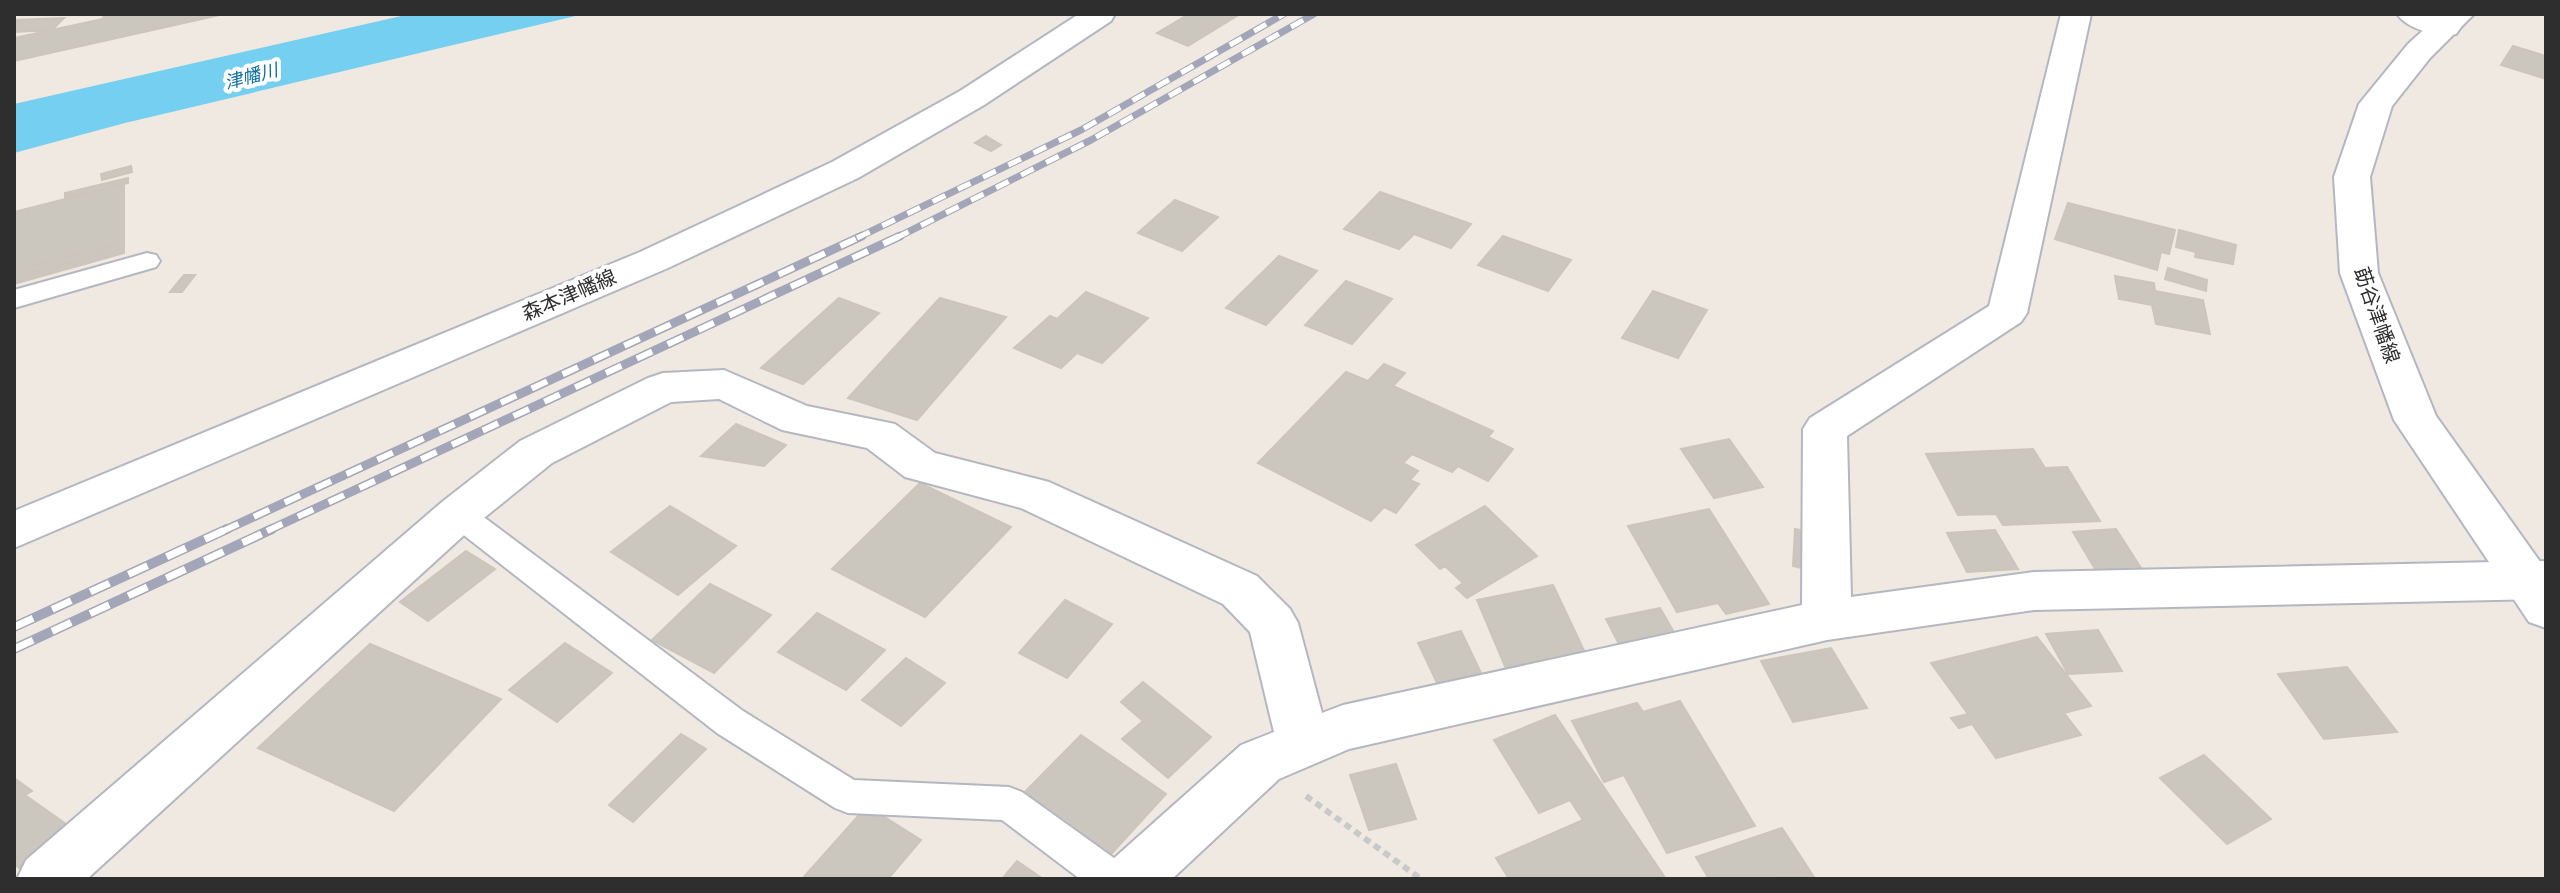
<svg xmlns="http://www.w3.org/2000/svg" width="2560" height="893" font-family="'PT Sans Narrow','Noto Sans JP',sans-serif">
	<rect width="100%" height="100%" fill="#efe9e1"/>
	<!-- water -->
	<path fill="#75cff0" d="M410,14H584L125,123L14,153V104Z"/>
	<!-- building -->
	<path fill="#cbc7bf" stroke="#cbc5ba" stroke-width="2" d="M104,14H224L14,61V38L103,19Z
		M1189,14H1240L1188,46L1157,33Z
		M64,18L52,30L14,32V20Z
		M2513,46L2546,56V79L2501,65Z
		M986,136L1001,145L991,151L975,143Z
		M131,166L132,172L102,180L101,174Z
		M128,178V183L65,199V193Z
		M124,184V253L14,284V212Z
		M1380,192L1471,224L1451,248L1414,234L1399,249L1344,229Z
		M1175,200L1218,217L1182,251L1138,233Z
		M2068,203L2175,230L2169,254L2161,252L2157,270L2055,239Z
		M2179,230L2236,245L2233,264L2195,257L2196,252L2176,247Z
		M1503,236L1571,260L1548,291L1478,265Z
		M109,246L108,252L14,277V271Z
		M1279,256L1317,271L1266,325L1226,308Z
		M2168,268L2207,280L2206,291L2165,279Z
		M184,275H195L182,292H170Z
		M2115,276L2154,283L2155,291L2203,300L2210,334L2156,324L2152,305L2119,299Z
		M1346,281L1392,299L1352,344L1305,325Z
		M1653,291L1707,310L1678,358L1622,338Z
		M1086,292L1148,318L1102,363L1077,353L1061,368L1014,348L1050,316L1057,319Z
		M839,298L879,313L803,384L761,368Z
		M940,298L1006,317L917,420L848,398Z
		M1384,364L1405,373L1393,386L1493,431L1488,437L1513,449L1488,481L1458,466L1452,472L1412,454L1403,463L1418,471L1410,480L1419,484L1396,513L1384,507L1371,521L1258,463L1346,372L1368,381Z
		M736,424L786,445L764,466L701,456Z
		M1729,439L1763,487L1714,498L1681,449Z
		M2033,449L2045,468L2067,467L2100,521L2003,525L1996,514L1958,515L1926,454Z
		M920,483L1011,527L925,617L832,569Z
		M670,506L736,546L678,595L611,552Z
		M1485,506L1537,556L1467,598L1456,588L1463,583L1445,566L1440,569L1416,545Z
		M1709,509L1769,604L1726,614L1718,603L1677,612L1628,526Z
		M1795,529L1820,534L1818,572L1793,566Z
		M2116,529L2143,571L2098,574L2073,532Z
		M1995,530L2018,569L1967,572L1947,533Z
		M466,551L495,569L428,621L400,602Z
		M710,584L771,615L714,673L652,640Z
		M1553,585L1589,661L1510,678L1477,600Z
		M1065,600L1112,624L1067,678L1019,653Z
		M1660,608L1675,634L1620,646L1606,619Z
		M817,613L885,650L846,690L778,652Z
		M2098,630L2122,671L2068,674L2046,634Z
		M1461,631L1482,675L1439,687L1418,643Z
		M2037,637L2091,706L2064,713L2081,735L1996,758L1972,724L1959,728L1951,718L1968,714L1931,663Z
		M565,643L612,673L557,722L509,690Z
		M370,644L501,699L394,811L258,748Z
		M1831,648L1867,708L1793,722L1761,661Z
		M906,658L945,683L901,726L862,700Z
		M2347,667L2397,732L2324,739L2278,674Z
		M1143,682L1211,737L1168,778L1122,739L1143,721L1121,702Z
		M1680,701L1755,826L1667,853L1624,775L1604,782L1572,721L1637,703L1643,712Z
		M1555,715L1666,879H1509L1496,858L1583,820L1570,800L1539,813L1494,740Z
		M681,734L706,749L633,822L609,805Z
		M1081,735L1166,794L1104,862L1018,799Z
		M2204,755L2271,819L2227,844L2160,778Z
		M1396,764L1416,819L1369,830L1350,775Z
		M14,778L32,791L25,795L83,836L32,878L14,864Z
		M867,806L921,840L888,879H802Z
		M1782,828L1814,877L1709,879L1696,857Z
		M1017,861L1043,879H1002Z"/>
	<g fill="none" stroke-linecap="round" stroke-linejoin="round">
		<defs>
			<path id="service" d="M147,253L156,255L160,261L156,267L14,308V290Z
				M458,502L469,506L743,711L854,780L1009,787L1022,792L1125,866L1131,879H1080L1002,820L848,813L835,808L717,733L447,522L442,514L447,506Z"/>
			<path id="minor" d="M2061,14H2091L2027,313L2021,322L1847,436L1851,597L2034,572L2546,561V599L2034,610L1827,640L1349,749L1279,779L1172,879H1103L1112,860L1241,745L1274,732L1250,632L1223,604L1021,508L905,477L867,448L782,430L719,399L671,402L552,463L474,526L87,879H17L26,860L442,502L520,441L648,378L663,373L724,370L807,406L895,424L935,453L1049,482L1257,576L1290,609L1298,623L1322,713L1343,705L1802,605L1803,429L1810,418L1989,306Z
				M2397,14C2417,14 2448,8 2461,27L2456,34C2439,38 2407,29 2397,14Z"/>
			<path id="secondary" d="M1079,14H1115L1111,21L984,105L858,178L668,268L14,548V511L640,252L832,162L960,91Z
				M2441,14H2474L2430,58L2392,106L2370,177L2378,273L2436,416L2546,570V628L2529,622L2394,420L2340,273L2334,177L2359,104L2408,44Z"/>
		</defs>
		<!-- service casing -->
		<use href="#service" stroke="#b4b7c1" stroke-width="4"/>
		<!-- minor casing -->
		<use href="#minor" stroke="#b4b7c1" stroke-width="4"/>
		<!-- secondary casing -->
		<use href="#secondary" stroke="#b4b7c1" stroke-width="4"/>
		<!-- path -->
		<path stroke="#c9c9c9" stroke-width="6" stroke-dasharray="7 5" stroke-linecap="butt" d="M1306,796L1421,879"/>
		<!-- service -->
		<use href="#service" fill="#fff" fill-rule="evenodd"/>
		<!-- minor -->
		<use href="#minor" fill="#fff" fill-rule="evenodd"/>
		<!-- secondary -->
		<use href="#secondary" fill="#fff" fill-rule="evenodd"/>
		<defs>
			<path id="rail-far2" d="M857,238L1081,130L1284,14
				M896,238L1091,140L1314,14"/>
			<path id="rail-far1" d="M223,531L862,236
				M267,531L900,236"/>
			<path id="rail" d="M14,627L227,529
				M14,649L272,529"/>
		</defs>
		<!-- rail-far2 casing -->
		<use href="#rail-far2" stroke="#a3a6b8" stroke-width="7"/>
		<!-- rail-far1 casing -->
		<use href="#rail-far1" stroke="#a3a6b8" stroke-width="9"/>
		<!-- rail casing -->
		<use href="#rail" stroke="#a3a6b8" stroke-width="10"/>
		<!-- rail-far2 -->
		<use href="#rail-far2" stroke="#fff" stroke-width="5" stroke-dasharray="14" stroke-linecap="butt"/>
		<!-- rail-far1 -->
		<use href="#rail-far1" stroke="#fff" stroke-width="6" stroke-dasharray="17" stroke-linecap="butt"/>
		<!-- rail -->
		<use href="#rail" stroke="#fff" stroke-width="7" stroke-dasharray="21" stroke-linecap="butt"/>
	</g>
	<g text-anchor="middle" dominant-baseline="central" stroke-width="8" stroke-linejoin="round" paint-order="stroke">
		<!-- far-water labels -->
		<g font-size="18" font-style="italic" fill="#0d6fa3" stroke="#fff">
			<text transform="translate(251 76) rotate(-15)">津幡川</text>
		</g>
		<!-- street labels -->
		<g font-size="20" fill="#2e2e2e" stroke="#fff">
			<text transform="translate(569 295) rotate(-23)">森本津幡線</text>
			<text transform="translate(2377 315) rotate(71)">莇谷津幡線</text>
		</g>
	</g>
	<!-- border -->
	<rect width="2560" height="893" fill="none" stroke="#2e2e2e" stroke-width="32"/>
</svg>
